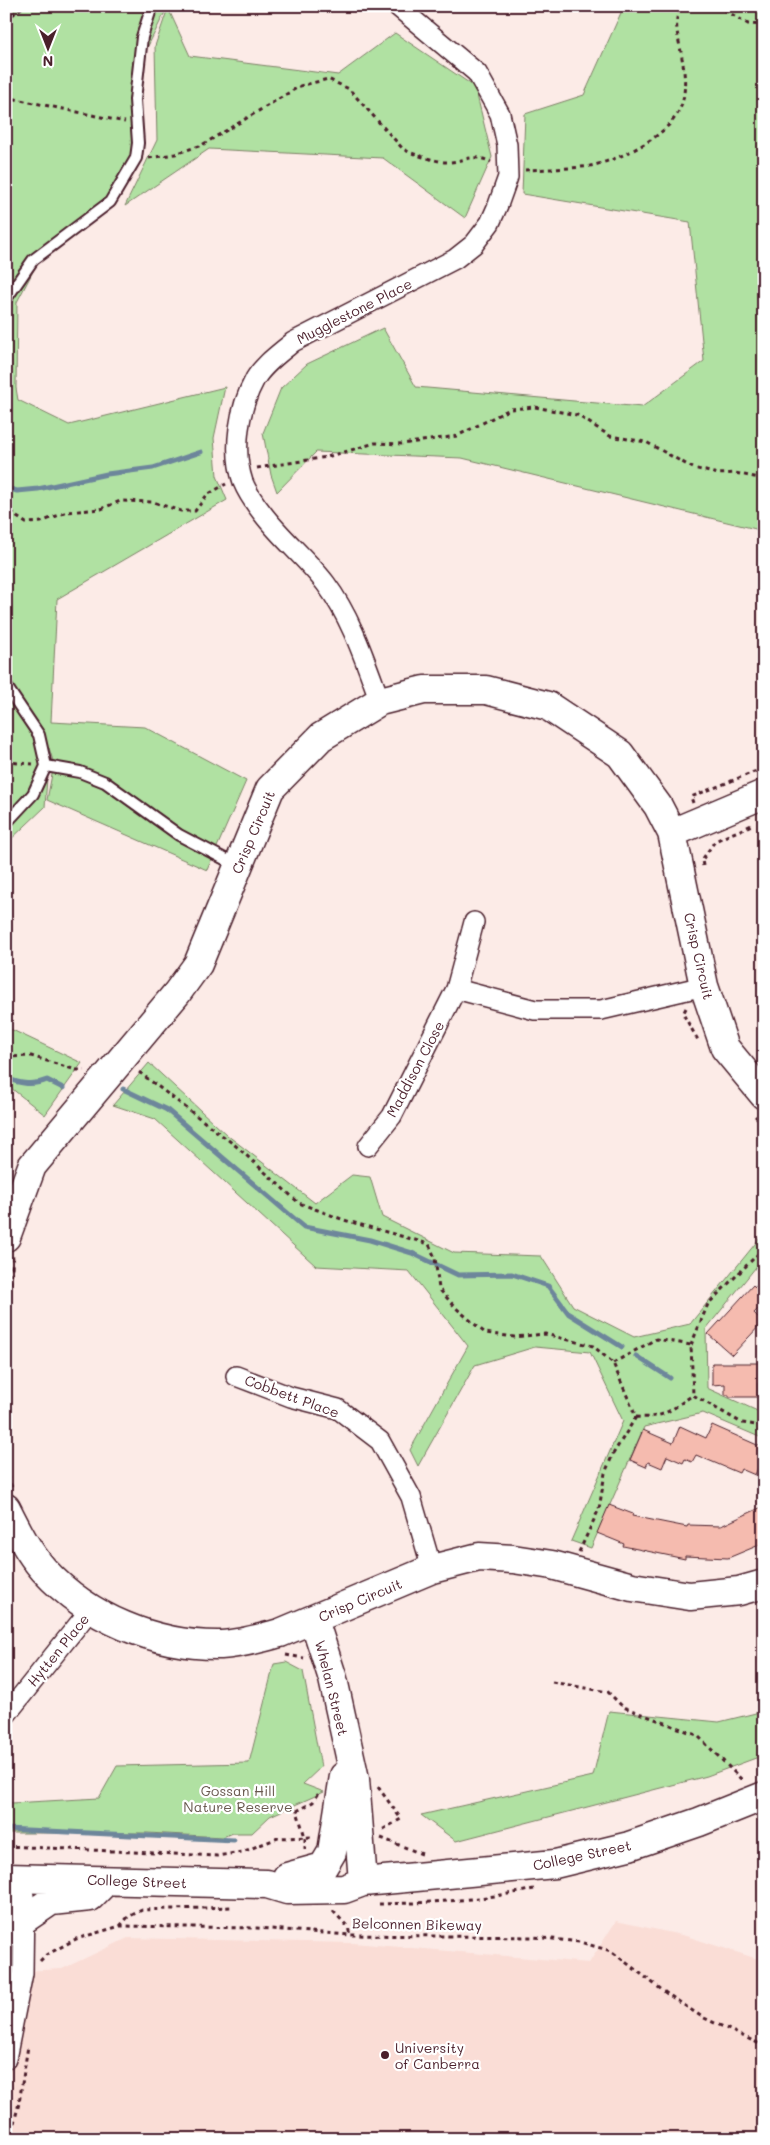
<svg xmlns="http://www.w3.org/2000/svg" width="770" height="2145" font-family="Mali,sans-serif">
	<rect width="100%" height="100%" fill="#fcebe7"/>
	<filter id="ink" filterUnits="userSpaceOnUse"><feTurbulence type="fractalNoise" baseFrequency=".02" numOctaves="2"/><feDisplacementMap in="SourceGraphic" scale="10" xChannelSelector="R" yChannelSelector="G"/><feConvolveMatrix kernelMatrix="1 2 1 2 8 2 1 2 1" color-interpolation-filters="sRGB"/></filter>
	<g filter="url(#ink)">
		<!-- built -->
		<path fill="#faddd6" d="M616,1921L686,1936L764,1961V2139H6V1972L62,1969L128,1938L353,1943L589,1963Z"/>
		<!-- green -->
		<path fill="#b0e1a2" stroke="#7d8066" d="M6,6H168L139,64L138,143L110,202L42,254L17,302L16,388L18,400L69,425L225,387L214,438L217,476L227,500L57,599L51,722L145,727L246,781L207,870L47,800L54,764L49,748L45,807L6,844Z
			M624,6H764V173L758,226L764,266V531L462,458L316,452L277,492L271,475L263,433L281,388L307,364L383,328L416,387L642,407L704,361L690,222L522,194L525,114L584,95Z
			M168,8L190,56L338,75L395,33L475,87L492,157L465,218L383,158L209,149L125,206L157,140L155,46Z
			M6,1027L82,1063L45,1115L6,1084Z
			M149,1063L227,1135L315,1203L352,1175L370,1177L382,1217L454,1253L541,1256L573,1306L634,1337L690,1324L764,1233V1257L706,1329L707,1388L764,1414V1439L703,1413L644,1427L591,1548L571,1541L623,1421L590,1352L535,1347L475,1365L418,1466L410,1450L468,1346L409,1271L316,1266L155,1119L113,1105Z
			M286,1662L303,1671L321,1767L303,1784L324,1792L270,1816L252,1833H232L223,1837L147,1833H6V1800L12,1803L99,1798L117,1766L249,1763L274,1664Z
			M609,1711L719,1722L764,1711V1755L707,1776L456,1841L421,1815L593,1776Z"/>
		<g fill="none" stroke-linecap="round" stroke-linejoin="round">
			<!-- stream -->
			<path stroke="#6d869b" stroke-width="5" d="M6,488L17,491L38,489L107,474L153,468L201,452
				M6,1078C21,1084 33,1086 47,1080L63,1088
				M123,1089L167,1110L304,1227L370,1240L412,1253L458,1275L512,1274L548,1286L569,1314L622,1347
				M636,1356L670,1378
				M6,1829L234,1840"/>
		</g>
		<!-- building -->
		<path fill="#f5bbaf" stroke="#4a1f2b" d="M764,1278V1303L754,1313L763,1322L732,1355L708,1334L753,1285L755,1287Z
			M712,1363H764V1383H758V1397H729V1395H725V1384L712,1385Z
			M712,1425L764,1448V1454L755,1475L741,1469L739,1473L696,1455L692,1462L685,1459L683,1463L667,1456L662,1468L648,1462L646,1467L630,1460L643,1430L673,1443L680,1426L706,1438Z
			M609,1505L633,1514L632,1516L687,1527L688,1525L721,1526L764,1506V1543L728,1558L685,1556V1559L623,1546L624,1544L597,1533Z"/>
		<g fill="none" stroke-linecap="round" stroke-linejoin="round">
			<defs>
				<path id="lane" d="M6,299L33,260L110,202L136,158L138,143L135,100L142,37L152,6
					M6,686L39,735L46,766L33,794L6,823
					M46,766L80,772L105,782L179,835L238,866"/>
				<path id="street" d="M380,701C365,661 352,619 326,584C307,559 282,539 263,514C256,505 247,492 243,482C232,450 239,408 255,379C264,364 280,353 293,342L455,259L474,244L490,223L498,205L508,177L507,145L500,114L477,73L397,6
					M456,989L535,1010H601L704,986
					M368,1146L392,1116L456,989L474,922
					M236,1376L291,1397L338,1409L380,1441L411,1497L432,1569
					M6,1715L90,1610
					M6,1939L12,1933L10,1896L19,1878
					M6,2059L23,1973L24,1896L19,1878"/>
				<path id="secondary" d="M672,833L764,794
					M6,1237L32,1166L177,993L198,964L270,789L321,737L380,701L424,690H486L548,706L620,754L658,806L672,833L704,986L725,1048L764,1095
					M6,1508C17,1530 28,1552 44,1570C88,1618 155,1646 221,1645C241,1644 261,1638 280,1633L432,1569L479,1557L513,1559L552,1565L632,1587L690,1596L739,1591L764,1584
					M314,1620L333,1679L355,1779L363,1882
					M287,1877L323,1867L332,1852L344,1776
					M6,1878L267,1884L287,1890L344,1889L363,1882L555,1864L629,1846L699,1822L764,1796
					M23,1920L51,1901L90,1897L106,1881"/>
			</defs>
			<!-- lane casing -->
			<use href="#lane" stroke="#4a1f2b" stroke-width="14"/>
			<!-- street casing -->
			<use href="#street" stroke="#4a1f2b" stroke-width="22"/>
			<!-- secondary casing -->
			<use href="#secondary" stroke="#4a1f2b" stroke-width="31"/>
			<!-- path -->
			<path stroke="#4a1f2b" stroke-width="3" stroke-dasharray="4 4" stroke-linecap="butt" d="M718,6L748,24L764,25
				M6,20L24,6
				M6,97L125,122
				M149,158L175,154L202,145L300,86L328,79L349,89L403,149C412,154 435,161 445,162C464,163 470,152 491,162
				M525,170C546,169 569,169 590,166C619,160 665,138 679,111C687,95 685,74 682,58C680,42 671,20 682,6
				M257,468L327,457L375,443L402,444L457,436L510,409L535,407L577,415L610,436L646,442L693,468L718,474L735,473L764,479
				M6,505L17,517L26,523L41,522L67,512L101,509L120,501L153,502L181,511H195L207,495L226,484
				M6,762L33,764
				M693,803L691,797L764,768
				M703,866L702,860L715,841L754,824
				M686,1008L683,1014L698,1040
				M6,1057L31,1056L76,1070H84
				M139,1072L236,1146L299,1203L344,1220L429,1244L435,1258L439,1289L456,1308L485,1333L514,1337L545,1334L593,1346L613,1363L636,1417C664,1419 670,1410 693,1395L742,1423L764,1426
				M755,1116L764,1124
				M6,1332L13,1256
				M691,1345L708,1304L764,1248
				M613,1363L656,1339L691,1345L693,1395
				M6,1468L12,1489
				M579,1552L599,1509L605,1473L613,1454L636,1417
				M286,1655L304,1658
				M552,1682L608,1692L623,1707L697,1735L743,1781
				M378,1787L401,1819L380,1831
				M381,1838L422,1854
				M6,1846L217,1856L242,1852L278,1838L313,1837
				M305,1850V1837L297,1811L313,1802L319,1793
				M379,1904C430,1903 484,1900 534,1889
				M333,1911L348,1927L350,1935
				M120,1926L128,1917L142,1910L233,1907
				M40,1961L46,1955L76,1939L120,1926L257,1928L350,1935L534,1937L580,1942L611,1951L666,1993L702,2017L764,2046
				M10,2139L19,2103L28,2046"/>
			<!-- lane -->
			<use href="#lane" stroke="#fff" stroke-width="10"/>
			<!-- street -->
			<use href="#street" stroke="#fff" stroke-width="19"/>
			<!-- secondary -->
			<use href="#secondary" stroke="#fff" stroke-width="28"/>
		</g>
	</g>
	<!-- markers -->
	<circle fill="#4a1f2b" stroke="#fff" stroke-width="2" cx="385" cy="2055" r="5"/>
	<g text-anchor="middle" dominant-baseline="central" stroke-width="4.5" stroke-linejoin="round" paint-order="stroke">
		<!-- street labels -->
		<g font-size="14" fill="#4a1f2b" stroke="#fff">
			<text transform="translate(354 311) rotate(-27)">Mugglestone Place</text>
			<text transform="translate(253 832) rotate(-67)">Crisp Circuit</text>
			<text transform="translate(699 956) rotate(77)">Crisp Circuit</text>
			<text transform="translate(415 1069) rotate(-62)">Maddison Close</text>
			<text transform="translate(292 1396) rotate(20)">Cobbett Place</text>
			<text transform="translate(360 1600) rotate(-23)">Crisp Circuit</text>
			<text transform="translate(58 1650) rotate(-51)">Hytten Place</text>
			<text transform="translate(332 1688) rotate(76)">Whelan Street</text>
			<text transform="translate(582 1855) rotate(-12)">College Street</text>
			<text transform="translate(137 1881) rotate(2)">College Street</text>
			<text transform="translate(417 1924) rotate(1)">Belconnen Bikeway</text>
		</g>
		<!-- park labels -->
		<g font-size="14" fill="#69594f" stroke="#fff">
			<text x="238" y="1790">Gossan Hill<tspan x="238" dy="16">Nature Reserve</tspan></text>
		</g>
		<!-- poi labels -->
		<g font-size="14" fill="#4a1f2b" stroke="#fff" text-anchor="start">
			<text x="395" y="2047">University<tspan x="395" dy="16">of Canberra</tspan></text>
		</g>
	</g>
	<!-- margin -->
	<rect width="770" height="2145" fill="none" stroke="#fff" stroke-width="25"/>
	<rect x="12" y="12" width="745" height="2120" fill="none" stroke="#4a1f2b" stroke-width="2" filter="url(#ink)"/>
	<!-- north arrow -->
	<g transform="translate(48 48) rotate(180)" stroke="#ffffff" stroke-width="4" paint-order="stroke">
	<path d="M0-4L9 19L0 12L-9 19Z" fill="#4a1f2b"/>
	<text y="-8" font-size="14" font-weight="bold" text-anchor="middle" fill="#4a1f2b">N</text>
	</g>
</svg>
